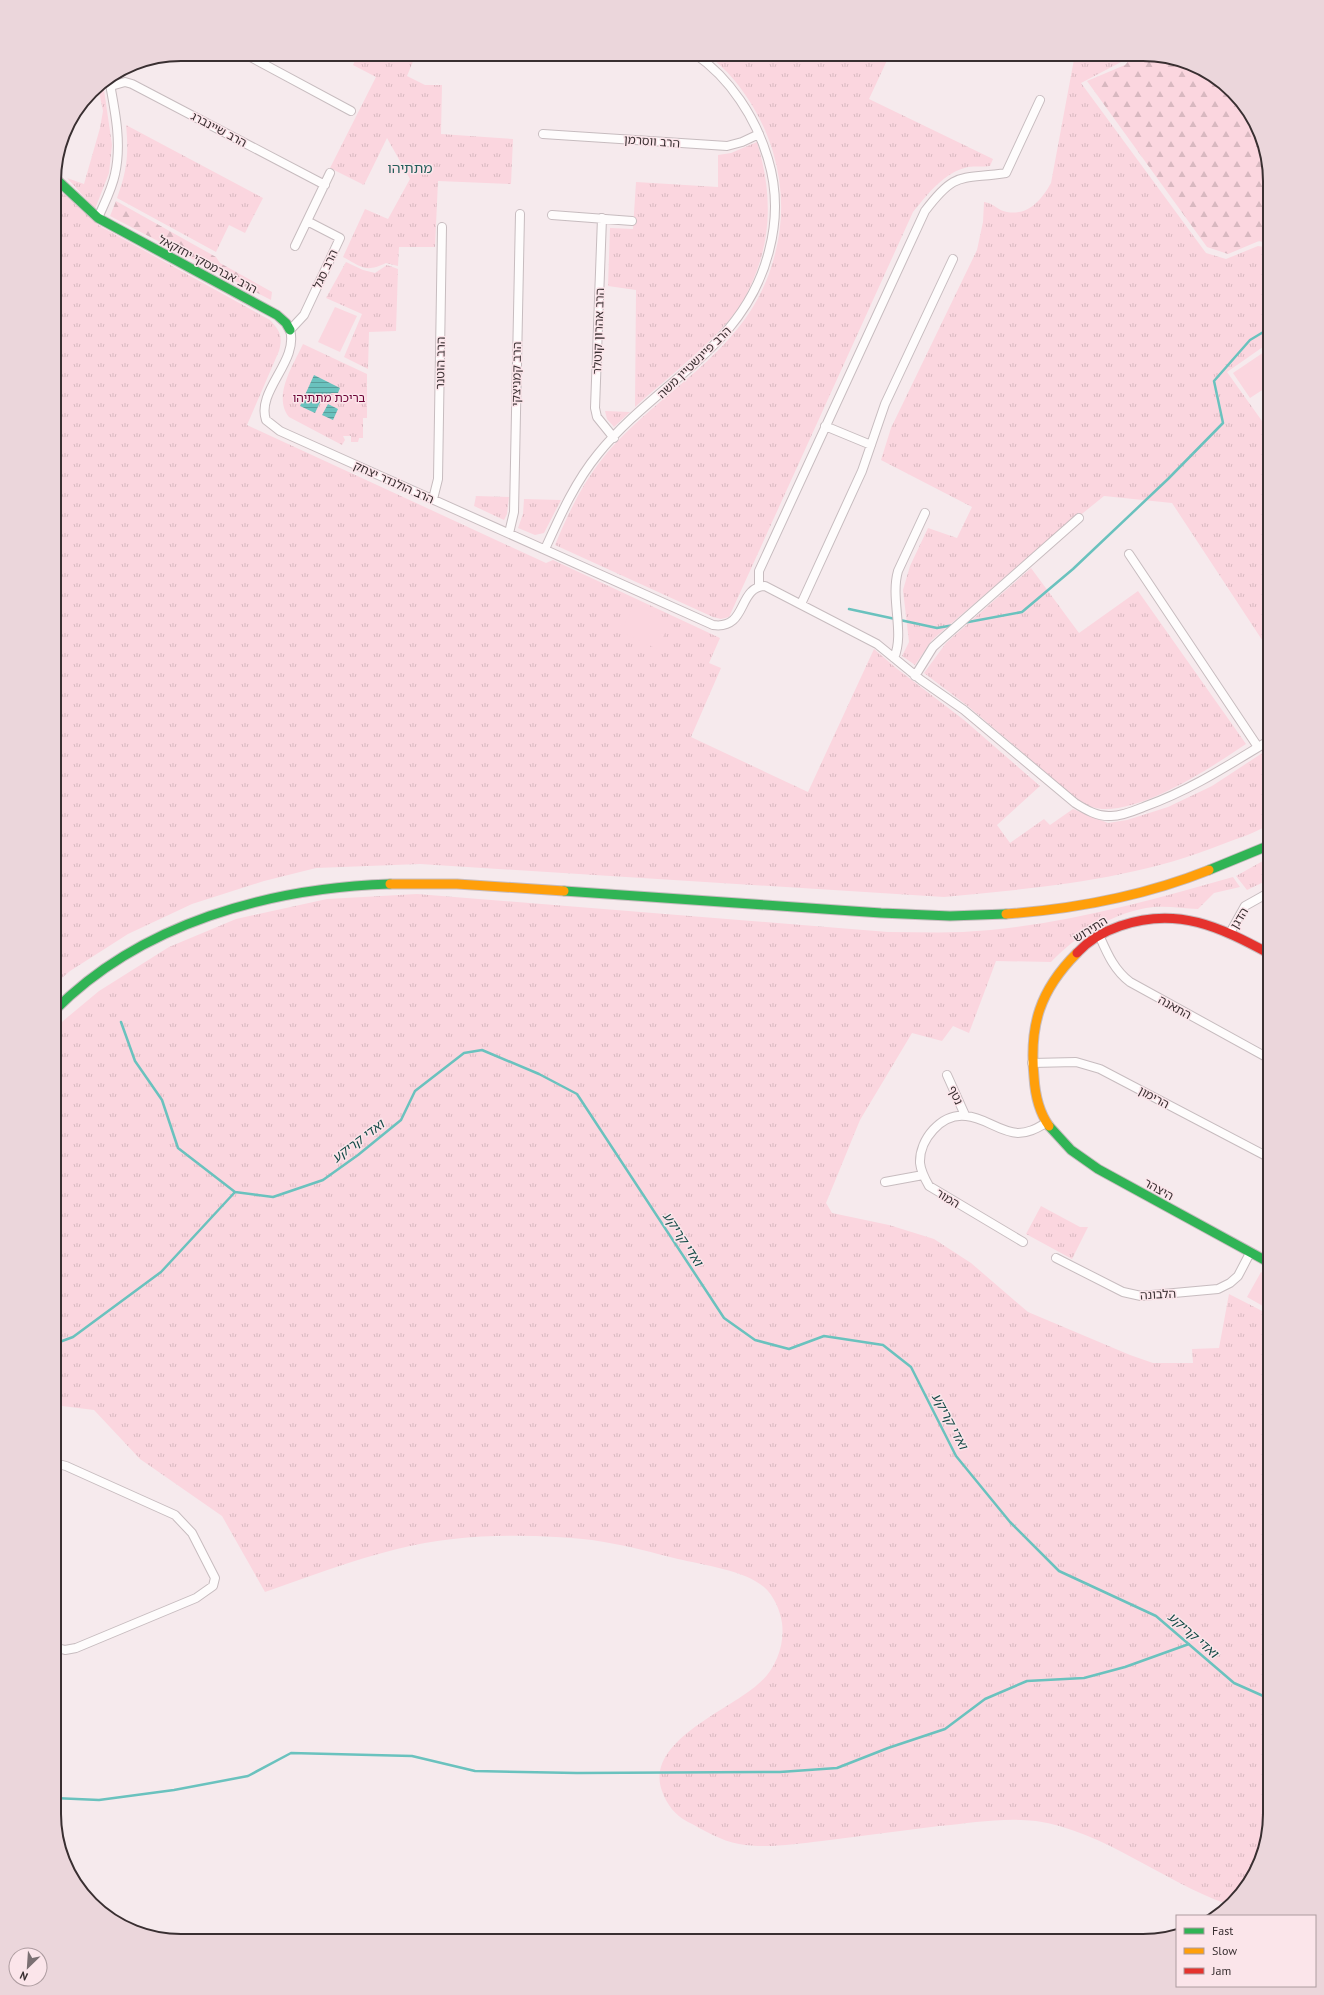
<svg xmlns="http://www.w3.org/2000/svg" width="1324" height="1995" font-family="'PT Sans','Noto Sans Hebrew',sans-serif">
	<defs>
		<pattern id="grass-tufts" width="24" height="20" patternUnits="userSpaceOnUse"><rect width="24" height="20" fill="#fbd6df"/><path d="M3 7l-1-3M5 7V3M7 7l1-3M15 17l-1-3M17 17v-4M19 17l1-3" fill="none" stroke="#d8b8c0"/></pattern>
		<pattern id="forest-firs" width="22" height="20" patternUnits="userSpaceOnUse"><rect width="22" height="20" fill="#fbd6df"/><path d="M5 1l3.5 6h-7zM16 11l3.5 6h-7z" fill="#d8b8c0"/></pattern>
		<pattern id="water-rules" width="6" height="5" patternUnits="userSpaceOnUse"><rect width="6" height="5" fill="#6ac2be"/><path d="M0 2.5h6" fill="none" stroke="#589e9b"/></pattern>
	</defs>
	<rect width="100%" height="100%" fill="#f6eaed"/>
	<!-- grass -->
	<path fill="url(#grass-tufts)" d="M358,54H416L407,76L425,85H442L441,134L513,139L511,184L438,181L435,247H399L398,266L386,263C365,273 362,267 343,257L365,209L388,219L410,179L387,138L364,185L330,168L376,77L353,65Z
		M633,54H681L696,62L633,57Z
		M706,54H890L869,99L993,159L990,166C983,167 975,166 968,167C944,172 927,195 913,212L729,617L721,619L713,617L555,545C568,514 582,484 603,458C662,386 751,352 775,254C784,220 783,186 773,152C763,117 737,75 706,54Z
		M1075,54H1130L1123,61L1081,83L1206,253L1226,259L1258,246L1270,248V342L1227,372L1262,421L1270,438V548L1268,553L1270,555V652L1172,503L1104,496L1025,560L932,640L915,665L902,656L909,642L903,590L910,566L928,528L957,538L972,507L881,460L891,428L977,250L983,222L984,202C993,203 999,211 1007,212C1029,216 1042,199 1051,183Z
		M103,83L112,145L109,173L95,209L67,178L84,184L100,128L103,111L98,87Z
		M126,125L263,198L245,233L229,225L216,252L117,198C127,171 129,154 126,125Z
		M757,142C772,192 773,238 750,287C746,294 744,302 739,308C710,346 670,375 635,407L636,290L608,286L610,228L633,229L636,182L718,187V155L731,153Z
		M54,185L98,225L270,320C280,331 283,336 279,351L247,425L546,563L553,560L720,638L709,663L721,668L691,737L808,792L874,649L896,668L964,720L1040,786L997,825L1010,843L1044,819L1050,825L1073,809L1108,823L1127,820L1168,807L1212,786L1270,748V824C1255,833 1239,838 1223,844C1134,880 1038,888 944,897L420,864L316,868L264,881L192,904L128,934L70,971L54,985Z
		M346,262L363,270L375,273L387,265L398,269L396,331L369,332L368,369L344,357L362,314L326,298Z
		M303,344L367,374V418H363V438H359L358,442H351V436H343L345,440L342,445L289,417C272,396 294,364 303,344Z
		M605,411L630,412L614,427L607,419Z
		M476,496L509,497L507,514L504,520L474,506Z
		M524,499L561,500L544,533L535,535L518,528L523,514Z
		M1031,568L1079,633L1138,591L1246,744C1210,768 1146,811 1102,809C1093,808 1086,805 1079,801L969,707L924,673L946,643Z
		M1270,857V879L1247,890L1236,876Z
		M1233,877L1240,887L1214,893L1198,909C1181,908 1162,905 1146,908C1109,915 1076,936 1051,962L996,961L969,1033L953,1026L942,1041L912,1033L860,1120L826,1203L832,1213L889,1225L934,1239L971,1263L1028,1312L1130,1355L1153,1363H1193L1192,1349L1219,1348L1229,1294L1270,1315V1814L1253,1878L1227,1904C1162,1881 1104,1831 1036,1821C1004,1817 971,1823 939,1826C900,1831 861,1836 822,1841C795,1844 766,1849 739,1844C721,1841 704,1830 688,1822C675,1815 667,1805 662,1791C644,1742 729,1710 757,1685C775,1671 785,1646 782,1623C780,1610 774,1596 764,1587C744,1570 703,1565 678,1559C654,1553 629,1546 604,1542C588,1539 572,1538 556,1537C502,1534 449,1536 397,1549C352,1560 308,1577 265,1592L222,1516L140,1459L94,1410L54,1405V1032L63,1021L99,991L169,947L236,919L327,899L417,894L888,932C913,932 938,933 963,932C1055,927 1145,902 1233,877Z
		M1041,1206L1080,1227H1088L1072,1259L1026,1234Z"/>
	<!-- forest -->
	<path fill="url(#forest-firs)" d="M1135,54H1151L1213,75L1253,118L1270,181V244L1259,241L1228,254L1207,247L1087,81L1125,65Z
		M116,201L216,257L220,263L272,292L271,300L110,216Z"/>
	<!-- pitch -->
	<path fill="#fbd6df" d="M335,307L357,316L340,352L318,342Z
		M1270,348V385L1250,398L1233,373Z
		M634,605L670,623L657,649L621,632Z
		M1261,1272L1270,1277V1310L1247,1297Z"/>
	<!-- water -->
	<path fill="url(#water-rules)" d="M314,375L340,388L338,393H332L323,396L315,413L300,406Z
		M328,404L338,409L333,420L322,415Z"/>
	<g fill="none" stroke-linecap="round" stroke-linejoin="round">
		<!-- stream -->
		<path stroke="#6ac2be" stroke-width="2.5" d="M849,609L937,628L954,625
			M963,623L1022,612L1073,569L1168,479L1223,423L1214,381L1250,340L1270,328
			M121,1022L135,1061L162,1100L178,1148L235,1192L273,1197L323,1180L358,1155L401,1120L415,1091L464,1053L482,1050L539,1074L577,1094L724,1318L755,1340L789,1349L824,1336L883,1345L911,1367L956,1456L1010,1522L1059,1571L1156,1616L1234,1683L1270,1699
			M54,1344L73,1337L161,1272L235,1192
			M54,1798L99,1800L174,1790L248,1776L291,1753L412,1756L475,1771L577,1773L780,1772L837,1768L888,1748L945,1729L985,1699L1027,1681L1084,1678L1125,1667L1189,1644"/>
		<defs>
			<path id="street" d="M245,54L351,111
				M111,86L125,82L132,84L325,185
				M543,134L727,146L742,142L759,134
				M552,215L632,221
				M98,218C104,204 112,189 115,174C122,143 115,111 109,79
				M602,218L595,408L597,417L614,438
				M307,221L340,238L304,315L290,330C299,361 256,391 266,420L280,431L713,625C748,630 737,587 765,586L877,644L921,680L964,710L1075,803C1086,810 1098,817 1111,816C1123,816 1136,810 1146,806C1191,790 1230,764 1270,740
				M295,246L330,173
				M825,426L871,445
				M433,499L438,479L442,227
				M509,533L514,512L520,214
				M545,549C560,516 575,482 598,454C656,382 745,348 769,251C777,221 777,189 768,159C756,118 730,78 695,54
				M1129,554L1258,747
				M759,586V571L925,211C956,170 960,180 1006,173L1040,100
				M801,604L862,471L885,404L953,259
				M894,658C905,633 890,599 898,571L925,513
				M915,676L933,647L943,638L1079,518
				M1230,933L1245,906L1270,892
				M1099,935C1107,953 1114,970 1130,982L1270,1059
				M1032,1063L1076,1062L1100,1069L1270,1158
				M947,1075L965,1115
				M885,1182L923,1175
				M1023,1242L929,1186C925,1179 921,1172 920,1163C919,1140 941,1113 966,1116C984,1117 999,1132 1018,1133C1029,1133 1037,1128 1046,1123
				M1056,1258L1123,1292L1141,1296L1218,1289L1230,1283L1238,1276L1250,1253
				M54,1647L65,1650L76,1648L196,1598L213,1586L215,1578L192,1533L175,1515L66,1466L54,1463"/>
			<path id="fast" d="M54,177L98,218L277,315L286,323L290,330
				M1209,870L1270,845
				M564,891L881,913L950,916L1006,914
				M54,1011C141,923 269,888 390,884
				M1049,1126L1071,1150L1098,1169L1270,1263"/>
			<path id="slow" d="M390,884H457L564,891
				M1006,914C1075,909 1144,896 1209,870
				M1049,1126C1039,1112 1035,1094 1034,1077C1029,1025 1040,990 1077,953"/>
			<path id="jam" d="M1077,953C1089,940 1105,931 1120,926C1177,906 1220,927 1270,954"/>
		</defs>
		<!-- street casing -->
		<use href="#street" stroke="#c7bcbf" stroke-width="10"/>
		<!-- fast casing -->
		<use href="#fast" stroke="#c7bcbf" stroke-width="11"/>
		<!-- slow casing -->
		<use href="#slow" stroke="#c7bcbf" stroke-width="11"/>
		<!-- jam casing -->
		<use href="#jam" stroke="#c7bcbf" stroke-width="11"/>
		<!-- street -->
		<use href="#street" stroke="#fefcfc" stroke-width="8"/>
		<!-- fast -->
		<use href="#fast" stroke="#30b455" stroke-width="9"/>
		<!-- slow -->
		<use href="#slow" stroke="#ff9f0a" stroke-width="9"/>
		<!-- jam -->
		<use href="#jam" stroke="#e5322d" stroke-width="9"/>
	</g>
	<g text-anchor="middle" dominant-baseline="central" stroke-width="3" stroke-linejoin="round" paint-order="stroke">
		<!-- street labels -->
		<g font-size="12" fill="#392f31" stroke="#fbe5ea">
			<text transform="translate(219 129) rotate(28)">הרב שיינברג</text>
			<text transform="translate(652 141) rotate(4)">הרב ווסרמן</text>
			<text transform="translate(208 264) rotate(28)">הרב אברמסקי יחזקאל</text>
			<text transform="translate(325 269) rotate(-65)">הרב סגל</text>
			<text transform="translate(598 331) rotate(-88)">הרב אהרון קוטלר</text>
			<text transform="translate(694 362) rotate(-44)">הרב פיינשטיין משה</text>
			<text transform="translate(440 363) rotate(-89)">הרב הוטנר</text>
			<text transform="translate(516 374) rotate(-89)">הרב קמניצקי</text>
			<text transform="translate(394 482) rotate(24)">הרב הולנדר יצחק</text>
			<text transform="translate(1239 918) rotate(-59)">הדגן</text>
			<text transform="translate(1090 929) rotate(-32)">התירוש</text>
			<text transform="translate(1175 1007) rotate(29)">התאנה</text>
			<text transform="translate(956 1095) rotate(65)">נטף</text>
			<text transform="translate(1154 1097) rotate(28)">הרימון</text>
			<text transform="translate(1159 1189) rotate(29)">היצהר</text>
			<text transform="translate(948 1198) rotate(31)">המור</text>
			<text transform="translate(1158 1294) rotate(-3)">הלבונה</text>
		</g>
		<!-- park labels -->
		<g font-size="12" fill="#6b0034" stroke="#fbe5ea">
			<text x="329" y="397">בריכת מתתיהו</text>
		</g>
		<!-- water labels -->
		<g font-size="13" font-style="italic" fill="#144a47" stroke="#fbe5ea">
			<text transform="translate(358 1141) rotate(-37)">ואדי קריקע</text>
			<text transform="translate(683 1239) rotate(57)">ואדי קריקע</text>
			<text transform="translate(950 1421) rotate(62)">ואדי קריקע</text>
			<text transform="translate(1193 1635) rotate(41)">ואדי קריקע</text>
		</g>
		<!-- quarter labels -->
		<g font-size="14" fill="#265f5c" stroke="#fbe5ea">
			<text x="410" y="168">מתתיהו</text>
		</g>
	</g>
	<!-- crop -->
	<path d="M0 0H1324V1995H0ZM181 61H1143A120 120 0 0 1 1263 181V1814A120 120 0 0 1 1143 1934H181A120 120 0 0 1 61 1814V181A120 120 0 0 1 181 61Z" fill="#ebd6db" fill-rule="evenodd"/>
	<path fill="none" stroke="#392f31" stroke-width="2" d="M181 61H1143A120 120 0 0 1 1263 181V1814A120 120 0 0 1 1143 1934H181A120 120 0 0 1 61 1814V181A120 120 0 0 1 181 61Z"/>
	<!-- legend -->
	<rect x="1176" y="1915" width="140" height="72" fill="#fbe5ea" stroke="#ad9ca0"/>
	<rect x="1184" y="1928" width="20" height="6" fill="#30b455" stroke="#ad9ca0"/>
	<text x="1212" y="1935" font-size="12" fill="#392f31">Fast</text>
	<rect x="1184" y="1948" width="20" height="6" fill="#ff9f0a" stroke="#ad9ca0"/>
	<text x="1212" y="1955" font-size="12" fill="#392f31">Slow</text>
	<rect x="1184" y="1968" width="20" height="6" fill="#e5322d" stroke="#ad9ca0"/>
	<text x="1212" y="1975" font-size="12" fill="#392f31">Jam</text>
	<!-- north arrow -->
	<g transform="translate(28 1967) rotate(205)"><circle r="19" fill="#fbe5ea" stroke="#ad9ca0"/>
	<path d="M0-3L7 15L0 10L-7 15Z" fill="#7b7073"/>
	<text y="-6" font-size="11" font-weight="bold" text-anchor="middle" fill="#392f31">N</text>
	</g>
</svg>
